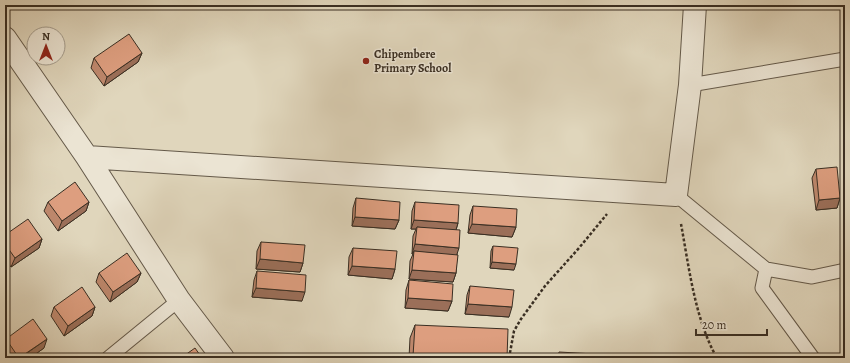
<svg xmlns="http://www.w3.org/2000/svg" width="850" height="363" font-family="Alegreya,serif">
	<rect width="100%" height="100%" fill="#e0d6bc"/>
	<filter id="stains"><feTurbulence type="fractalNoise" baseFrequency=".005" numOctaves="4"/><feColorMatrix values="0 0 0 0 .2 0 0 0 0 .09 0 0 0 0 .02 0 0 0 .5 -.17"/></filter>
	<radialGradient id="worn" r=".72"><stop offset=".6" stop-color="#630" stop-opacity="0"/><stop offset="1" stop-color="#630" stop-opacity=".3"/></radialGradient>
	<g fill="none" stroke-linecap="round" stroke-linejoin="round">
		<defs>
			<path id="lane" d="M690,85L845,59
				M676,195L766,269L812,277L845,270
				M766,269L762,288L813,358
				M108,358L179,300"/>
			<path id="street" d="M5,38L87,157L179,300L223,358
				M87,157L676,195L690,85L695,5"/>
		</defs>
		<!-- lane casing -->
		<use href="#lane" stroke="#645949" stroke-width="15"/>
		<!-- street casing -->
		<use href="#street" stroke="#645949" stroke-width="24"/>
		<!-- path -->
		<path stroke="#3a2f23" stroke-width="2.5" stroke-dasharray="3 2" stroke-linecap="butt" d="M681,224C689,267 695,320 717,358
			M509,358L514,331L521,319L545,286L579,248L607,214"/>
		<!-- lane -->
		<use href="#lane" stroke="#ebe4d3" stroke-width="13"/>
		<!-- street -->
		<use href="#street" stroke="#ebe4d3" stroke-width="22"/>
	</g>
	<!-- wall -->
	<path fill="#be886d" stroke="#3a2f23" d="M142,53L138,62L104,86L91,68L94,58Z
		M816,169L840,198L837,208L816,210L812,178Z
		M356,198L399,220L395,229L352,226L353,208Z
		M48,202H89L86,211L58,231L44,211Z
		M415,202L458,223L456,230L457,255L456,273L453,282L409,279L410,261L413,254H412L413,236L416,229H411L412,211Z
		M473,206L516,227L512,237L468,233L470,215Z
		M5,235L42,239L39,248L11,267L5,259Z
		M261,242L303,263L300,272L256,269L257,251Z
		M493,246L514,270L490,268L491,251Z
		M353,248L395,269L392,279L348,275L349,257Z
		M257,271L302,301L252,297L254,280Z
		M99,273H141L137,282L110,302L96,282Z
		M409,280L452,301L448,311L405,308L406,290Z
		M470,286L509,317L465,314L467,295Z
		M54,307H95L92,316L64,336L51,316Z
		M415,325L507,358H409L410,338Z
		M6,339L44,348L30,358H9L5,352V341Z"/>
	<!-- shaded-wall -->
	<path fill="#9b6f59" stroke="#3a2f23" d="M779,5H797L778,7Z
		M142,53L138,62L104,86L107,77Z
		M840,198L837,208L816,210L819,200Z
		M89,202L86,211L58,231L62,221Z
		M355,217L399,220L395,229L352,226Z
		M414,220L458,223L455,233L417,227L416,229H411Z
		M472,224L516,227L512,237L468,233Z
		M42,239L39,248L11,267L15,258Z
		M415,244L459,248L456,257L414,251L413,254H412Z
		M260,259L303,263L300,272L256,269Z
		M492,262L516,264L514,270L490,268Z
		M352,266L395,269L392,279L348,275Z
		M412,270L456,273L453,282L409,279Z
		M141,273L137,282L110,302L113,292Z
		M256,288L305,292L302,301L252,297Z
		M408,298L452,301L448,311L405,308Z
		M468,304L512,307L509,317L465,314Z
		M95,307L92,316L64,336L68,326Z
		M47,339L44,348L30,358H20Z
		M413,356L447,358H413Z"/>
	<!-- building -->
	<path fill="#dd9e7f" stroke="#3a2f23" d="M129,34L142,53L107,77L94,58Z
		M837,167L840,198L819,200L816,169Z
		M75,182L89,202L62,221L48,202Z
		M356,198L400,202L399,220L355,217Z
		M415,202L459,205L458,223L414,220Z
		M473,206L517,209L516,227L472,224Z
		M28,219L42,239L15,258L5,244V235Z
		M417,227L460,230L459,248L415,244Z
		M261,242L305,245L303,263L260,259Z
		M493,246L518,248L516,264L492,262Z
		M353,248L397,251L395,269L352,266Z
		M414,251L458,255L456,273L412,270Z
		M127,253L141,273L113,292L99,273Z
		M257,271L306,275L305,292L256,288Z
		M409,280L453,284L452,301L408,298Z
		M470,286L514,290L512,307L468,304Z
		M82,287L95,307L68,326L54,307Z
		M33,319L47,339L19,358L6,339Z
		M415,325L508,329L507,358H447L413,356Z
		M195,348L202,358H181Z
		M559,352L666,358H558Z"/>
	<!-- markers -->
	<circle fill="#8f2418" stroke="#ebe4d3" stroke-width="1.5" cx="366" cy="61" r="4"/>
	<g text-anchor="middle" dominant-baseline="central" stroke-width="3" stroke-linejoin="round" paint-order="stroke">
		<!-- poi labels -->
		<g font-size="12" font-weight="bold" fill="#3a2f23" stroke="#ebe4d3" text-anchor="start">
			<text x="374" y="54">Chipembere<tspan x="374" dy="14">Primary School</tspan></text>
		</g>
	</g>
	<!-- margin -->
	<rect width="850" height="363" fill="none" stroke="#e0d6bc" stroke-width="20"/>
	<rect x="6" y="6" width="838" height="351" fill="none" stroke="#3a2f23" stroke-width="2"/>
	<rect x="10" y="10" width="830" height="343" fill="none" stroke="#3a2f23"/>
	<!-- north arrow -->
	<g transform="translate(46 46)"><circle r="19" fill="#ebe4d3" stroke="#a49c8d"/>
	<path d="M0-3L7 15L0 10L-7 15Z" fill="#8f2418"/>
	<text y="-6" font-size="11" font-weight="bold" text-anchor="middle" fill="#3a2f23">N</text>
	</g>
	<!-- scale -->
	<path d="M696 329v6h71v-6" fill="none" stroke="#3a2f23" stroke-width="2"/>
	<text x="702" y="329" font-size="12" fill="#3a2f23" stroke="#ebe4d3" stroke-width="3" paint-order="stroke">20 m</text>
	<rect width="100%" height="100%" filter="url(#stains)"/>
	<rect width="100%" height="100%" fill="url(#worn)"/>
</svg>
